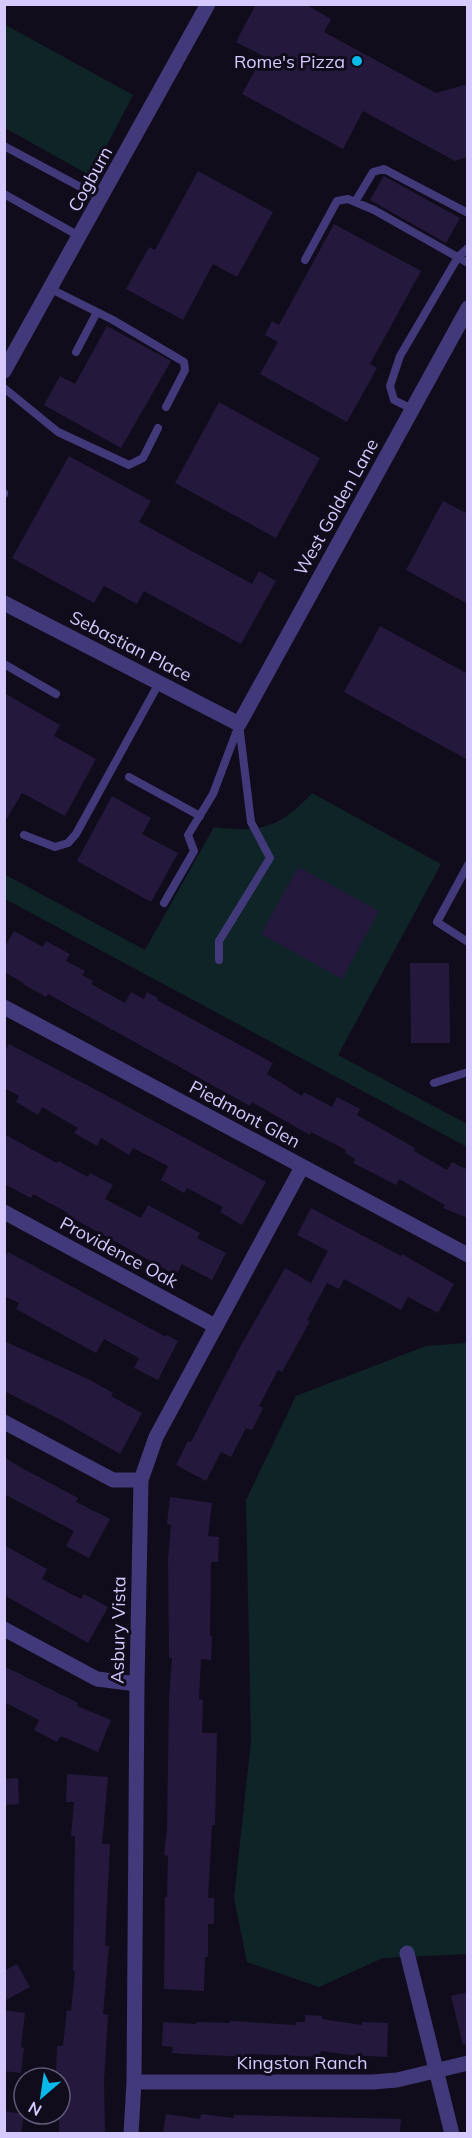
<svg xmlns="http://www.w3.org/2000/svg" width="472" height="2138" font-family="Mulish,sans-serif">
	<rect width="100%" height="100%" fill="#110c1c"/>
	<!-- green -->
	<path fill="#0f2426" d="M4,24L133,95L91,176L5,128Z
		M312,793L441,864L338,1055L467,1124V1147L5,899L4,874L145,950L214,827C260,833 280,828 312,793Z
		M467,1343V1954L383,1958L319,1987L247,1962L234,1898L251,1741L246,1500L296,1396L426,1346Z"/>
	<!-- building -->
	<path fill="#24193d" d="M256,4H305L331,19L324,32L436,93L468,84V157L455,161L363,111L343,149L242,94L263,56L236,42Z
		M198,171L273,212L237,277L213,264L183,320L126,289L149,247L155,250Z
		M384,176L460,218L446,243L370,200Z
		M334,224L421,271L370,364L377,368L347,422L260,374L278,342L265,335L272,321L279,325Z
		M107,326L171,361L121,448L44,405L60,376L75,384Z
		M219,402L320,458L276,538L175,483Z
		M69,456L151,501L139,522L252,584L259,571L276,581L241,644L144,591L137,604L104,586L94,603L12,558Z
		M443,501L468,514V604L406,570Z
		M380,626L468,674V760L344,692Z
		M4,693L60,725L54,736L96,759L65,816L22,793L4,823Z
		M112,796L151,818L142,834L178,853L151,902L77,861Z
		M298,867L379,911L342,979L261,934Z
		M14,931L43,947L46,941L70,954L66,961L85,971L82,975L93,981L91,984L125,1003L131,992L144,999L147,992L158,998L157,1000L273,1063L267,1074L302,1096L304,1092L332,1107L337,1097L360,1109L357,1115L415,1148L414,1151L447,1170L452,1162L468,1170V1218L443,1208L445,1205L399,1179L396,1185L353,1163L355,1159L345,1153L346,1150L311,1132L310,1135L252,1102L250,1106L48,994L46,997L23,984L24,983L4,972V948Z
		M410,963H449L450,1043H411Z
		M9,1044L117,1101L266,1182L242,1225L220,1212L223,1207L187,1188L184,1193L161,1180L168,1166L133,1148L129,1155L101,1138L97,1146L74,1133L78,1128L42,1107L38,1115L16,1102L19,1096L4,1088V1053Z
		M4,1134L57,1163L58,1161L88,1177L90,1173L113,1185L105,1199L141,1218L148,1205L200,1233L197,1238L226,1253L212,1280L182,1264L176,1275L67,1215L68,1213L33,1194L31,1198L4,1184Z
		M311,1208L401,1256L402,1254L454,1284L438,1313L408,1297L401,1310L344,1279L339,1289L327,1283L307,1320L310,1321L282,1372L278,1370L259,1406L263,1408L252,1430L246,1428L231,1457L221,1452L206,1481L176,1465L188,1441L191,1442L239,1349L285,1268L311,1283L328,1251L297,1235Z
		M8,1252L166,1337L167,1335L178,1341L158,1380L134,1368L139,1358L104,1339L96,1353L16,1309L19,1303L4,1296V1259Z
		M4,1341L90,1380L113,1393L111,1396L142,1413L120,1454L61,1420L4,1391Z
		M4,1457L18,1466L78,1498L76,1502L110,1519L89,1558L66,1546L74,1531L4,1494Z
		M170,1497L212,1503L208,1536L219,1537L218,1562H211L210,1636H212L211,1660L201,1659L199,1699L203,1700L202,1733H217L215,1825H212L208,1898H214V1924H208V1957H205L204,1991L164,1989L165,1897H167L168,1856L164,1855L167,1830L169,1699L172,1658H169L168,1559L171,1525L167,1524Z
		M4,1545L47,1569L42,1579L81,1599L84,1594L108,1607L88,1643L4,1595Z
		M4,1666L78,1703L77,1706L111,1720L98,1752L61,1736L57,1742L34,1730L39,1720L4,1702Z
		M67,1774L108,1777L102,1844H110L105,1946H109L103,2014L108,2015L104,2081L105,2133H59L60,2072H56L57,2046H63L67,2010L71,2011L75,1971H73L75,1836H71L74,1802H66Z
		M18,1778L19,1804L4,1805V1779Z
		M17,1964L30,1987L4,2001V1971Z
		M468,1992V2044L463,2045L451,1996Z
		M4,2010L25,2013L21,2047L24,2048L21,2073L4,2071Z
		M305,2015L322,2016V2019L362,2025V2022L388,2023L387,2057L350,2055L321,2051L320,2057L254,2054V2057L184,2054L172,2053L173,2047L162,2046L163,2022L196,2024L197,2022L230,2023V2021L296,2025V2022H305Z
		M4,2111L24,2114L21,2133H4Z
		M166,2114L200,2119L201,2114L234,2118V2115L401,2119L400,2133H163Z"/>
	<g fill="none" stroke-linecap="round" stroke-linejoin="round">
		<!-- lane -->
		<path stroke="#42397a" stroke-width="8" d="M4,146L101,198
			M4,194L79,236
			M355,202L373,172L384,169L468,213
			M305,260L337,201L348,199L374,210L468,263
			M51,289L113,320L184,362L185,370L166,407
			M76,352L97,312
			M4,388L58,432L129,465L143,458L158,428
			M412,409L394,400L390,386L400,356L458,257L468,248
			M4,493V494
			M4,664L56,694
			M129,777L200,816
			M24,835L55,847L68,843L76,834L159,683
			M468,865L437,922L468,942
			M164,903L194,851L188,835L213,794L239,725
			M219,960V941L270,858L251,822L239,724
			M434,1083L468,1072"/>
		<!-- street -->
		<path stroke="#42397a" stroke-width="15" d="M4,371L208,4
			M4,603L239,724L468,308
			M4,1007L468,1255
			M4,1212L215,1326
			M4,1422L113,1480H141
			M4,1629L97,1679L137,1684
			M407,1953L452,2134
			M134,2082H373L397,2080L468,2063
			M131,2134L134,2082L137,1684L141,1480L156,1437L302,1167"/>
	</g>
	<!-- markers -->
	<circle fill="#08baea" stroke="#110c1c" stroke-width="2" cx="357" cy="61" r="6"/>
	<g text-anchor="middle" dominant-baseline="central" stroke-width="6" stroke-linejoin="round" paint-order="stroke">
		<!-- poi labels -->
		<g font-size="18" fill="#d5c9fd" stroke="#110c1c" text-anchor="end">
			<text x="345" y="61">Rome's Pizza</text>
		</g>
		<!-- street labels -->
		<g font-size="18" fill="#d5c9fd" stroke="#110c1c">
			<text transform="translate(90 179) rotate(-61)">Cogburn</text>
			<text transform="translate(336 507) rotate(-61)">West Golden Lane</text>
			<text transform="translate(131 646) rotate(27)">Sebastian Place</text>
			<text transform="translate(245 1114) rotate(28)">Piedmont Glen</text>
			<text transform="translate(119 1252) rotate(28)">Providence Oak</text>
			<text transform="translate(118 1630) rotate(-89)">Asbury Vista</text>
			<text x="302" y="2062">Kingston Ranch</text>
		</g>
	</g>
	<!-- border -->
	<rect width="472" height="2138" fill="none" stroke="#d5c9fd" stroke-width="12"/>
	<!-- north arrow -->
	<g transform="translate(42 2096) rotate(209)"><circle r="28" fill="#110c1c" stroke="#5f5876" stroke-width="1.5"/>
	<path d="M0-4.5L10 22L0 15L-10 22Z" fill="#08baea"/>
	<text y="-9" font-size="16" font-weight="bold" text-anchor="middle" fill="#d5c9fd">N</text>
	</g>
</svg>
